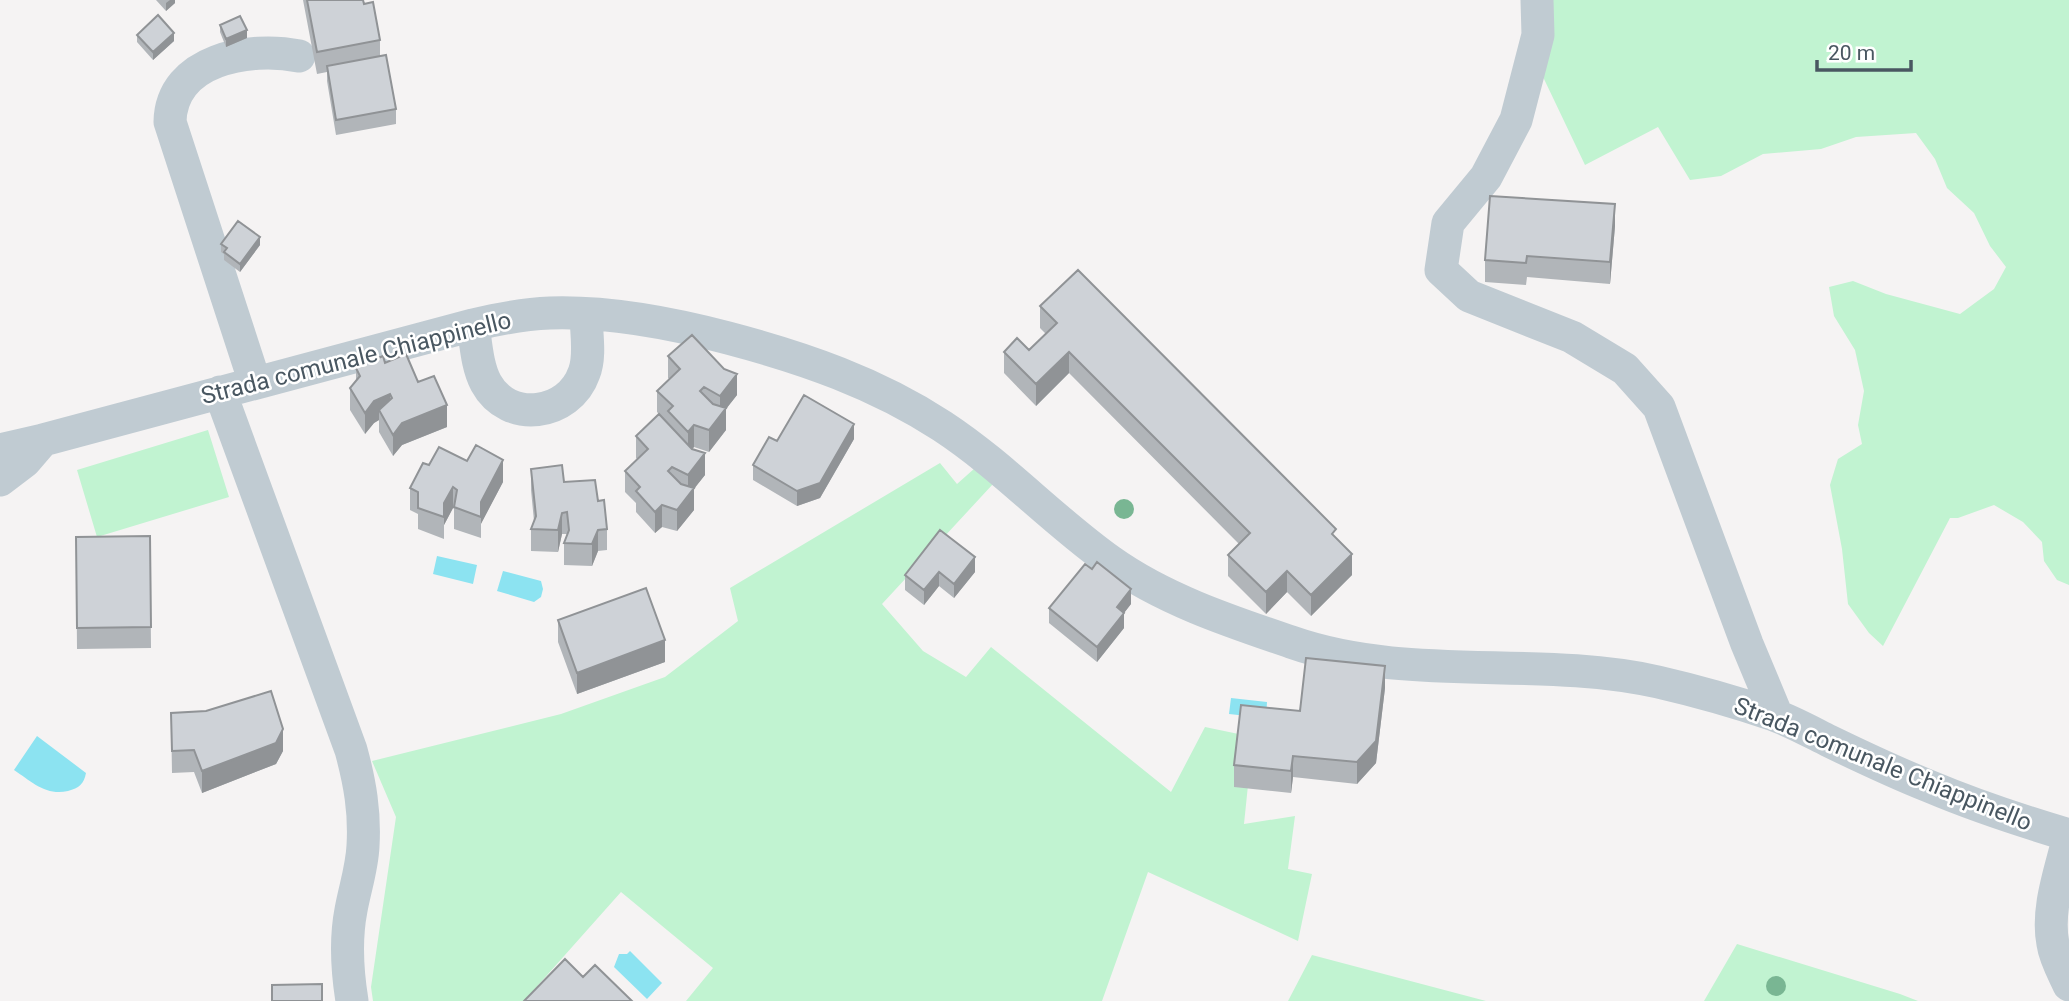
<svg xmlns="http://www.w3.org/2000/svg" width="2069" height="1001" font-family="Roboto,sans-serif">
	<rect width="100%" height="100%" fill="#f5f3f3"/>
	<!-- green -->
	<path fill="#c1f3d1" d="M1523,0H2069V585L2057,580L2044,561L2042,542L2023,522L1994,505L1958,518H1950L1883,646L1869,633L1848,604L1842,549L1830,485L1838,459L1862,444L1858,425L1864,391L1855,350L1834,316L1829,287L1853,281L1886,294L1960,314L1994,289L2006,267L1990,246L1974,213L1947,188L1935,159L1916,133L1856,137L1821,149L1763,154L1721,176L1690,180L1658,127L1585,165L1524,37Z
		M208,430L229,497L97,537L77,470Z
		M940,463L957,484L975,468L993,484L882,604L923,651L966,677L991,647L1171,792L1205,727L1253,737L1244,824L1295,816L1288,869L1312,874L1298,941L1148,872L1102,1001H686L713,968L621,892L524,1001H373L371,987L396,817L372,761L561,714L665,677L738,621L730,588Z
		M1737,944L1900,994L1918,1001H1704Z
		M1312,955L1486,1001H1288Z"/>
	<!-- water -->
	<path fill="#8ce3f1" d="M437,556L477,565L473,584L433,574Z
		M503,571L541,581L543,589L541,597L534,602L497,591Z
		M1231,698L1267,702L1266,718L1229,714Z
		M37,736L86,773C84,784 79,788 68,791C46,796 32,782 14,770Z
		M630,951L662,983L647,999L614,967L619,954H627Z"/>
	<g fill="none" stroke-linecap="round" stroke-linejoin="round">
		<!-- street -->
		<path stroke="#c0cbd2" stroke-width="33" d="M1537,0L1538,35L1516,120L1486,177L1448,223L1441,270L1469,296L1572,337L1625,369L1659,407L1747,644L1777,716
			M473,325C476,344 477,366 486,383C508,424 569,416 584,373C591,356 586,332 586,314
			M255,383L170,122C171,59 250,46 299,56
			M220,392L351,750C360,783 365,812 363,846C362,868 355,888 351,910C345,941 347,970 352,1001
			M0,450L43,440L473,325C498,319 523,314 550,313C609,311 671,323 728,338C804,358 876,383 942,426C1003,466 1051,519 1110,561C1163,599 1229,621 1291,642C1408,683 1537,655 1658,682C1697,691 1736,702 1774,715C1793,722 1811,732 1829,741C1862,757 1896,773 1931,787C1976,806 2022,821 2069,835
			M0,480L25,461L43,440
			M2069,836C2061,870 2046,909 2053,944C2055,958 2063,972 2069,985"/>
	</g>
	<!-- trees -->
	<g fill="#79b693">
		<circle cx="1124" cy="509" r="10"/>
		<circle cx="1776" cy="986" r="10"/>
	</g>
	<!-- wall -->
	<path fill="#b1b5b9" d="M156,0H175V3L166,11Z
		M303,0H363L380,40V56L396,109V124L336,135L327,81V72L317,74Z
		M220,25L247,38L226,47L220,32Z
		M137,35L174,41L153,60L137,42Z
		M1615,226L1610,284L1527,277L1526,285L1485,282V260Z
		M221,244L260,245L240,272L224,260V254L221,252Z
		M1040,306L1336,538L1352,575L1311,616L1287,592L1266,614L1228,576V555L1239,544L1069,373L1036,406L1004,373V352L1029,350L1046,334L1040,328Z
		M668,356L737,395L726,409V430L709,452L694,447L692,449L705,475L694,488V510L677,531L662,527L655,533L636,512V503L625,492V471L637,459L636,458V436L668,423L657,412V391L669,379L668,378Z
		M385,363L418,382L447,427L402,445L393,456L379,432V420L374,423L365,434L350,410V388L356,381V368Z
		M854,439L820,498L797,506L753,480V465L777,441Z
		M429,465L503,482L481,523V538L454,529V509L453,508L444,525V539L418,529V514L410,510V488Z
		M531,469L564,482L598,501L607,529V550L598,551L592,566L564,565V543L567,534H562L558,552L531,551V529L534,521L531,490Z
		M150,536L151,648L77,649L76,537Z
		M975,557V572L954,598L939,586L924,605L905,590V575Z
		M1131,604L1124,613V628L1097,662L1049,623V608Z
		M558,620L665,662L577,694L558,642Z
		M1385,688L1376,763L1357,784L1293,777L1291,793L1234,787V765L1300,711Z
		M171,713L283,751L276,764L202,793L194,772L172,773Z"/>
	<!-- shaded-wall -->
	<path fill="#909396" d="M170,0H175V3L166,11V3Z
		M247,30V38L226,47V39Z
		M174,33V41L153,60V52Z
		M1615,204V226L1610,284V262Z
		M260,237V245L240,272V264Z
		M1069,352V373L1036,406V384Z
		M737,374V395L726,409V430L709,452V430L720,416V396Z
		M390,394V415L379,410V420L374,423L365,434V413L374,401Z
		M447,405V427L402,445L393,456V435L402,423Z
		M854,424V439L820,498L797,506V491Z
		M694,425V447L688,454V432Z
		M705,453V475L694,489V488V510L677,531V510L688,497V475Z
		M503,460V482L481,524V502Z
		M453,487V508L444,525V503Z
		M662,505V527L655,533V512Z
		M562,513V534L558,552V530Z
		M598,530V551L592,566V544Z
		M1352,554V575L1311,616V595Z
		M975,557V572L954,598V584Z
		M1287,571V592L1266,614V592Z
		M939,572V586L924,605V590Z
		M1131,589V604L1117,622V607Z
		M1124,613V628L1097,662V647Z
		M665,640V662L577,694V673Z
		M1385,666V688L1376,763L1357,784V762Z
		M283,729V751L276,764L202,793V771Z
		M1293,756V777L1291,793V771Z"/>
	<!-- building -->
	<path fill="#ced2d7" stroke="#909396" stroke-width="2" d="M307,0H363L364,4L373,2L380,40L317,52Z
		M158,15L174,33L153,52L137,35Z
		M240,16L247,30L226,39L220,25Z
		M386,55L396,109L336,120L327,66Z
		M1490,196L1615,204L1610,262L1527,256L1526,263L1485,260Z
		M238,221L260,237L240,264L224,252L227,248L221,244Z
		M1078,270L1336,529L1332,534L1352,554L1311,595L1287,571L1266,592L1228,555L1250,533L1069,352L1036,384L1004,352L1017,338L1029,350L1057,323L1040,306Z
		M692,335L724,369L737,374L720,396L704,387L700,391L713,404L726,408L709,430L694,425L688,432L668,411L673,406L657,391L680,369L668,356Z
		M406,354L418,382L434,376L447,405L402,423L393,435L379,410L392,398L390,394L374,401L365,413L350,388L360,376L356,368L383,356L385,363Z
		M804,395L854,424L820,483L797,491L753,465L769,437L777,441Z
		M659,414L692,449L705,453L688,475L672,467L668,471L681,484L694,488L677,510L662,505L655,512L636,491L640,487L625,471L648,449L636,436Z
		M476,445L503,460L481,502V517L454,507L457,490L453,487L444,503V517L418,508V492L410,488L423,463L429,465L439,447L467,461Z
		M562,465L564,482L595,480L598,501L604,500L607,529L598,530L592,544L564,543L569,530L567,512L562,513L558,530L531,529L536,516L531,469Z
		M940,530L975,557L954,584L939,572L924,590L905,575Z
		M150,536L151,627L77,628L76,537Z
		M1097,562L1131,589L1117,607L1124,613L1097,647L1049,608L1085,564L1092,569Z
		M646,588L665,640L577,673L558,620Z
		M1306,658L1385,666L1376,741L1357,762L1293,756L1291,771L1234,765L1241,705L1300,711Z
		M271,691L283,729L276,743L202,771L194,750L172,751L171,713L206,711Z
		M565,959L583,977L595,965L632,1001H524Z
		M322,984V1001H272V985Z"/>
	<g text-anchor="middle" dominant-baseline="central" stroke-width="5" stroke-linejoin="round" paint-order="stroke">
		<!-- street labels -->
		<g font-size="24" fill="#495761" stroke="#fff">
			<text transform="translate(356 358) rotate(-14)">Strada comunale Chiappinello</text>
			<text transform="translate(1883 764) rotate(22)">Strada comunale Chiappinello</text>
		</g>
	</g>
	<!-- scale -->
	<path d="M1817 60v10h94v-10" fill="none" stroke="#495761" stroke-width="3.5"/>
	<text x="1828" y="60" font-size="21" fill="#495761" stroke="#ffffff" stroke-width="5" paint-order="stroke">20 m</text>
</svg>
